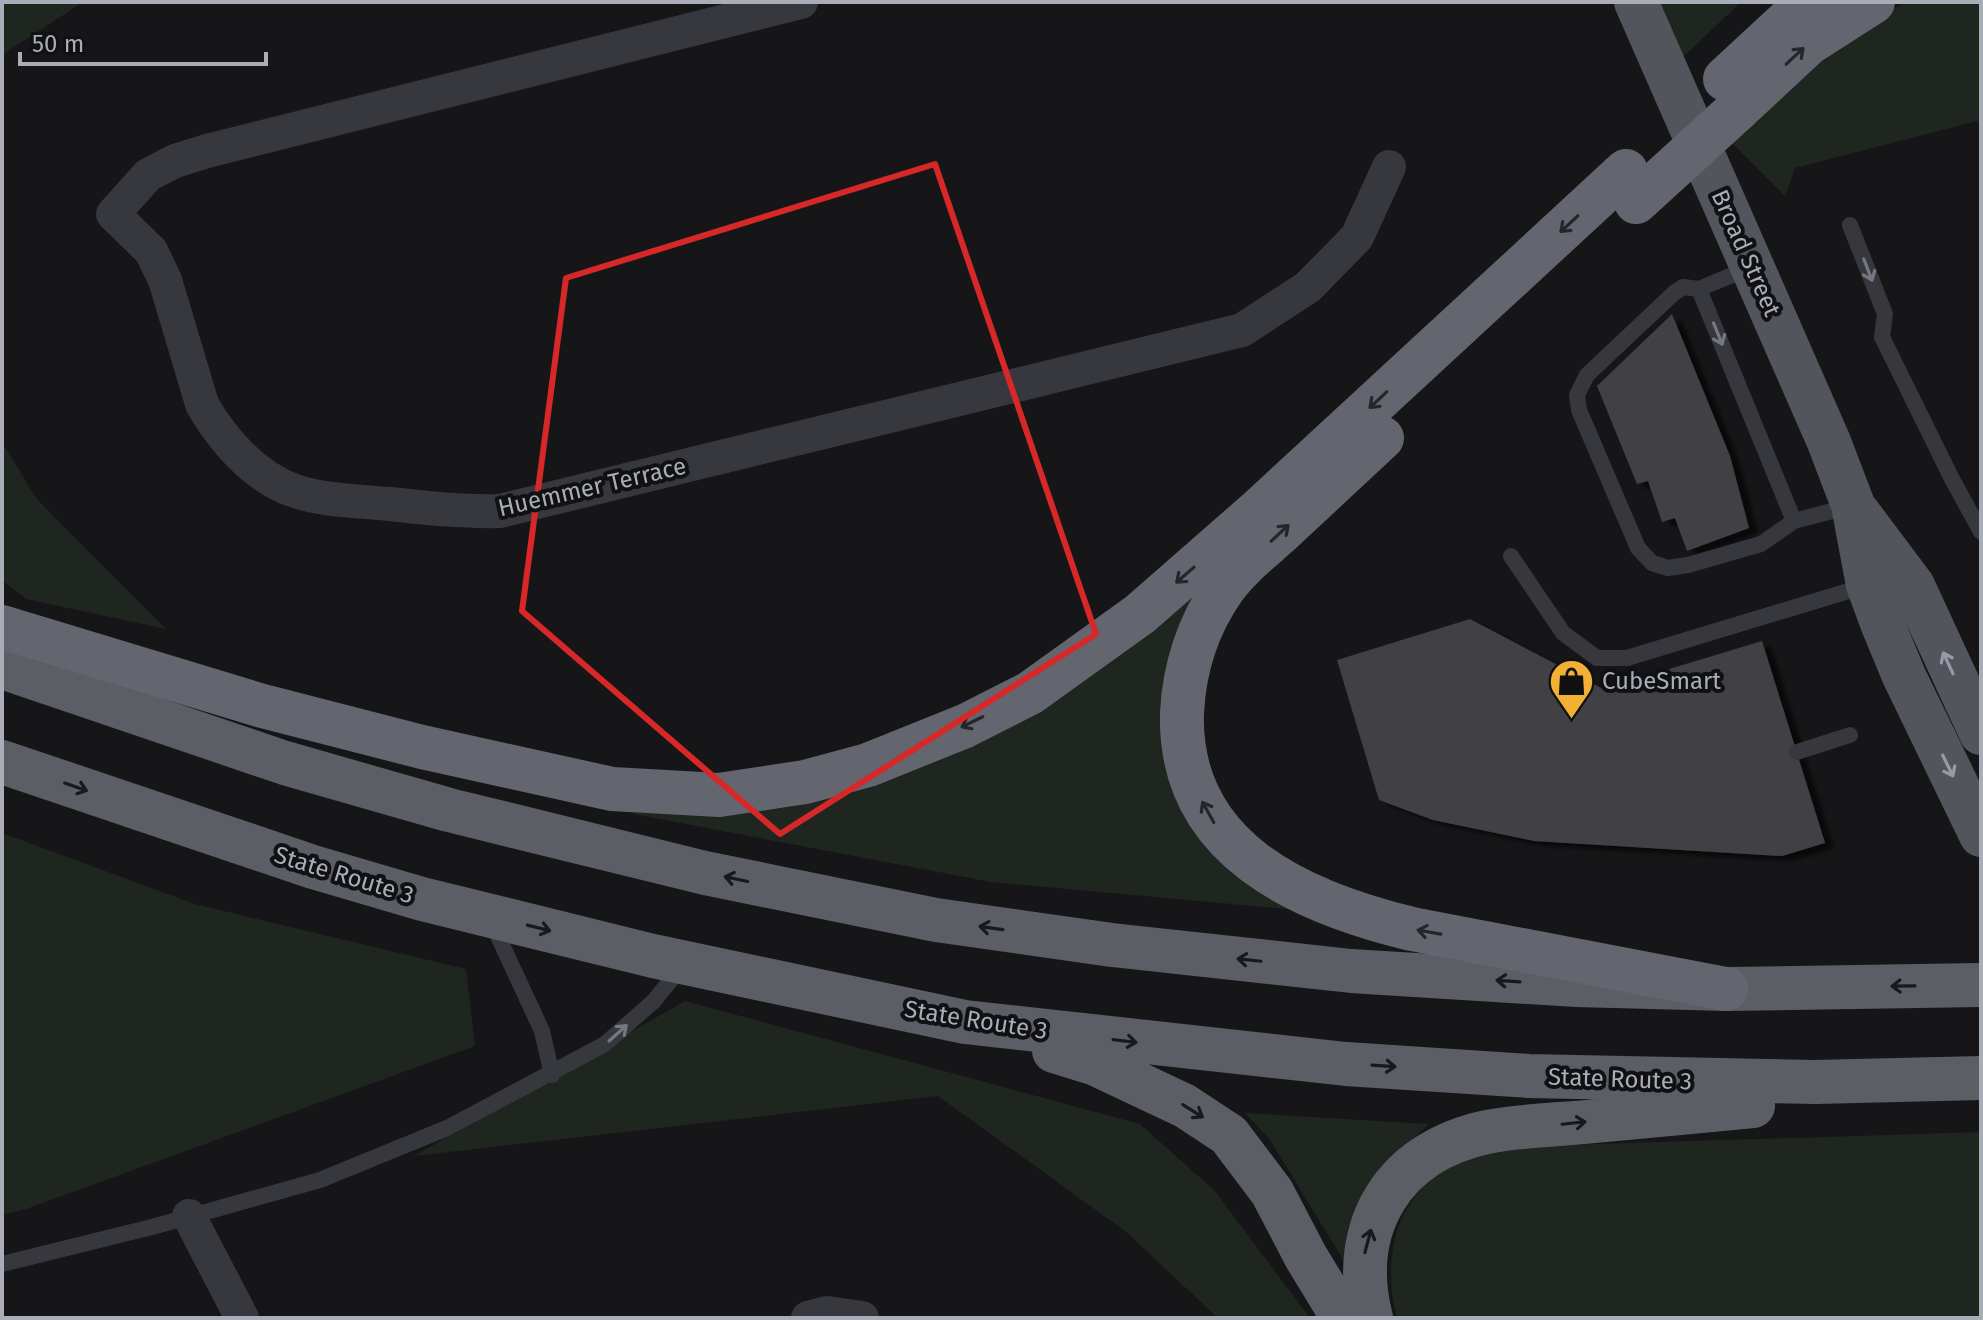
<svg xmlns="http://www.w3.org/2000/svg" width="1983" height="1320" font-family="'Fira Sans',sans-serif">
	<defs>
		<filter id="shadow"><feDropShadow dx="9" dy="5" stdDeviation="2" flood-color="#0009"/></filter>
	</defs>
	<rect width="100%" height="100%" fill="#161618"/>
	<!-- green -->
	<path fill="#1e261f" d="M2,2H83L2,55Z
		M1660,2H1741L1679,61Z
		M1908,2H1981V120L1795,168L1785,196L1725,136L1871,18Z
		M2,442L36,498L166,629L26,599L2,580Z
		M1212,576L1197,831L1287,909L991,882L628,813L774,802Z
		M2,833L195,904L466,969L475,1046L26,1209L2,1215Z
		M685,1001L1140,1124L1214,1190L1310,1318H1218L1125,1231L938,1096L414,1156Z
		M1245,1113L1429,1124C1399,1151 1355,1195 1346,1236C1345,1244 1345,1253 1344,1261L1270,1140Z
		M1981,1132V1318H1397C1384,1270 1391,1214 1430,1180C1450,1162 1479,1155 1504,1147Z"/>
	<!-- building -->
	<path fill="#404145" filter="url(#shadow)" d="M1672,314L1730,456L1749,528L1687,551L1675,518L1662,522L1648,481L1637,484L1597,386Z
		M1470,619L1603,689L1762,641L1825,843L1782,856L1534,841L1433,820L1379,800L1337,660Z"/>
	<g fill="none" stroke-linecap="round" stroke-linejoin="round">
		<!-- service -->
		<path stroke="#37383d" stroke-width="16" d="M1850,225L1885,314L1882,337L1952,479L1981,532
			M1751,267L1699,289L1794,521
			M1699,289L1683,287L1674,293L1587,375L1577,395L1579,410L1638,548L1652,563L1668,568L1688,565L1761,544L1794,521L1851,506
			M1511,556L1563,633L1597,658H1627L1865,586
			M1797,752L1850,735
			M491,921L542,1031L552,1075
			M2,1264L152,1227L320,1180L447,1128L605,1044L654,1001L681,967"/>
		<!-- minor -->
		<path stroke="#37383d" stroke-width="34" d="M801,2L207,151L175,161L148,175L113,214L151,251L165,280L202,404C210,419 219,431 230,444C279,501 320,498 390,504C426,508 463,512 500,511L1242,330L1308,287L1357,237L1389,167
			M189,1216L242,1318
			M808,1318L827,1313L862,1318"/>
		<!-- primary -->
		<path stroke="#53555c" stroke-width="44" d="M1636,2L1829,442L1853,505L1868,585L1882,623L1904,676L1981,835
			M1859,514L1913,586L1981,733"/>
		<!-- trunk -->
		<path stroke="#5b5e65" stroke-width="44" d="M2,667L285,763L449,810L705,873L936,920L1112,945L1351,971L1577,985L1726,989L1981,985
			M2,762L313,867L422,899L653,956L965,1022L1346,1064L1529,1076L1815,1082L1981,1078
			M1054,1051L1096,1064L1185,1106L1229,1135L1272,1192L1306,1257L1343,1318
			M1371,1318C1348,1227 1393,1152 1487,1132C1522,1125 1560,1125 1596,1121C1648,1116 1701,1111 1753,1106"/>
		<!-- motorway -->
		<path stroke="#63666e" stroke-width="44" d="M1725,79L1808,2
			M1738,109L1809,43L1873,2
			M1382,438C1348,470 1314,501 1280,533C1261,550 1239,567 1224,588C1198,625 1184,669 1182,713C1178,849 1300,902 1412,929L1726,989
			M2,627L259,705L422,747L612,789L719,795L805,782L868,765L965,726L1030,693L1140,614L1260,509L1626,171"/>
		<!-- motorway-bridge -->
		<path stroke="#63666e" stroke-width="44" d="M1636,202L1738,109"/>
	</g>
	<!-- one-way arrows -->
	<defs><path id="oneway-shaft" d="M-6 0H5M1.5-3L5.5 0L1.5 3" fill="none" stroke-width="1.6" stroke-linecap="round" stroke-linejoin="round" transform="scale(2)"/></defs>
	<g stroke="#26262a">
		<use href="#oneway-shaft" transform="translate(1795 56) rotate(-43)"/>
		<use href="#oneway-shaft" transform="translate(1569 224) rotate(137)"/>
		<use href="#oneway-shaft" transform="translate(1378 400) rotate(137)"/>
		<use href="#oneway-shaft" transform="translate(1280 533) rotate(-43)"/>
		<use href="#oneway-shaft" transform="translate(1185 575) rotate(139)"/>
		<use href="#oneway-shaft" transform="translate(972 722) rotate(154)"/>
		<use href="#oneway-shaft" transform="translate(1208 812) rotate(-119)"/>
		<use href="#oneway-shaft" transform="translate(1429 932) rotate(-170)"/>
	</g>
	<g stroke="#757881">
		<use href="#oneway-shaft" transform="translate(1868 270) rotate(69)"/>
		<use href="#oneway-shaft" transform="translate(1718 334) rotate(68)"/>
		<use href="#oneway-shaft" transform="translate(618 1033) rotate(-42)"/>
	</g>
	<g stroke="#979ba6">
		<use href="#oneway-shaft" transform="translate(1948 663) rotate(-115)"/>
		<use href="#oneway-shaft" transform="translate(1948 766) rotate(64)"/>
	</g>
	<g stroke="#18191b">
		<use href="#oneway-shaft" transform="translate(76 787) rotate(19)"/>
		<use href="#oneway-shaft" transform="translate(736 879) rotate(-168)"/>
		<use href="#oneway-shaft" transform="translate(539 928) rotate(14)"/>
		<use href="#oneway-shaft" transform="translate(991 928) rotate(-172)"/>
		<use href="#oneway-shaft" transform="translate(1249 960) rotate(-174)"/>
		<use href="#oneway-shaft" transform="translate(1508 981) rotate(-176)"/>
		<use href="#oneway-shaft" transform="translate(1903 986) rotate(179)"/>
		<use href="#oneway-shaft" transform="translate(1125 1041) rotate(7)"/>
		<use href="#oneway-shaft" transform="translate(1384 1066) rotate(4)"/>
		<use href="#oneway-shaft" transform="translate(1193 1111) rotate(32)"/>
		<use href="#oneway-shaft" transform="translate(1574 1123) rotate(-6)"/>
		<use href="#oneway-shaft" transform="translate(1368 1241) rotate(-75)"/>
	</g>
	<!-- marked area -->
	<path fill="none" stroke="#d62828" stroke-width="6" stroke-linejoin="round" d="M935,164L1096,634L780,834L522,611L566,278Z"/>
	<!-- icons -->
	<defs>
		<symbol id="shop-pin" viewBox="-11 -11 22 30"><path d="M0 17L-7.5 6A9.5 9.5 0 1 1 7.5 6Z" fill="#f2b134" stroke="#111113"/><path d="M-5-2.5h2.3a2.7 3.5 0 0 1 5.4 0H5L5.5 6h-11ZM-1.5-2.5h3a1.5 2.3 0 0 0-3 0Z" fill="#111"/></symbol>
	</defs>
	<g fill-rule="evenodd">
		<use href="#shop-pin" x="1546" y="656" width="51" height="69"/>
	</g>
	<g text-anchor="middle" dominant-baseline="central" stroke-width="8" stroke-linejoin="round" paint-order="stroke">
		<!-- street labels -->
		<g font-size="24" fill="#a8adb8" stroke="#111113">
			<text transform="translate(1746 253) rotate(66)">Broad Street</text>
			<text transform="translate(592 487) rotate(-13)">Huemmer Terrace</text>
			<text transform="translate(344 875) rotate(17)">State Route 3</text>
			<text transform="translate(976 1020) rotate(9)">State Route 3</text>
			<text transform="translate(1620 1079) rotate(2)">State Route 3</text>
		</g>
		<!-- poi labels -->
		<g font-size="24" fill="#a8adb8" stroke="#111113" text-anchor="start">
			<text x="1602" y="681">CubeSmart</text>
		</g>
	</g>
	<!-- border -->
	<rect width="1983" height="1320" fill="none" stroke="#a8adb8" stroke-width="8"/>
	<!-- scale -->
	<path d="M20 52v12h246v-12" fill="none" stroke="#a8adb8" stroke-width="4"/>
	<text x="32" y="52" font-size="24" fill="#a8adb8" stroke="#111113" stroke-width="6" paint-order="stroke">50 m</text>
</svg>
